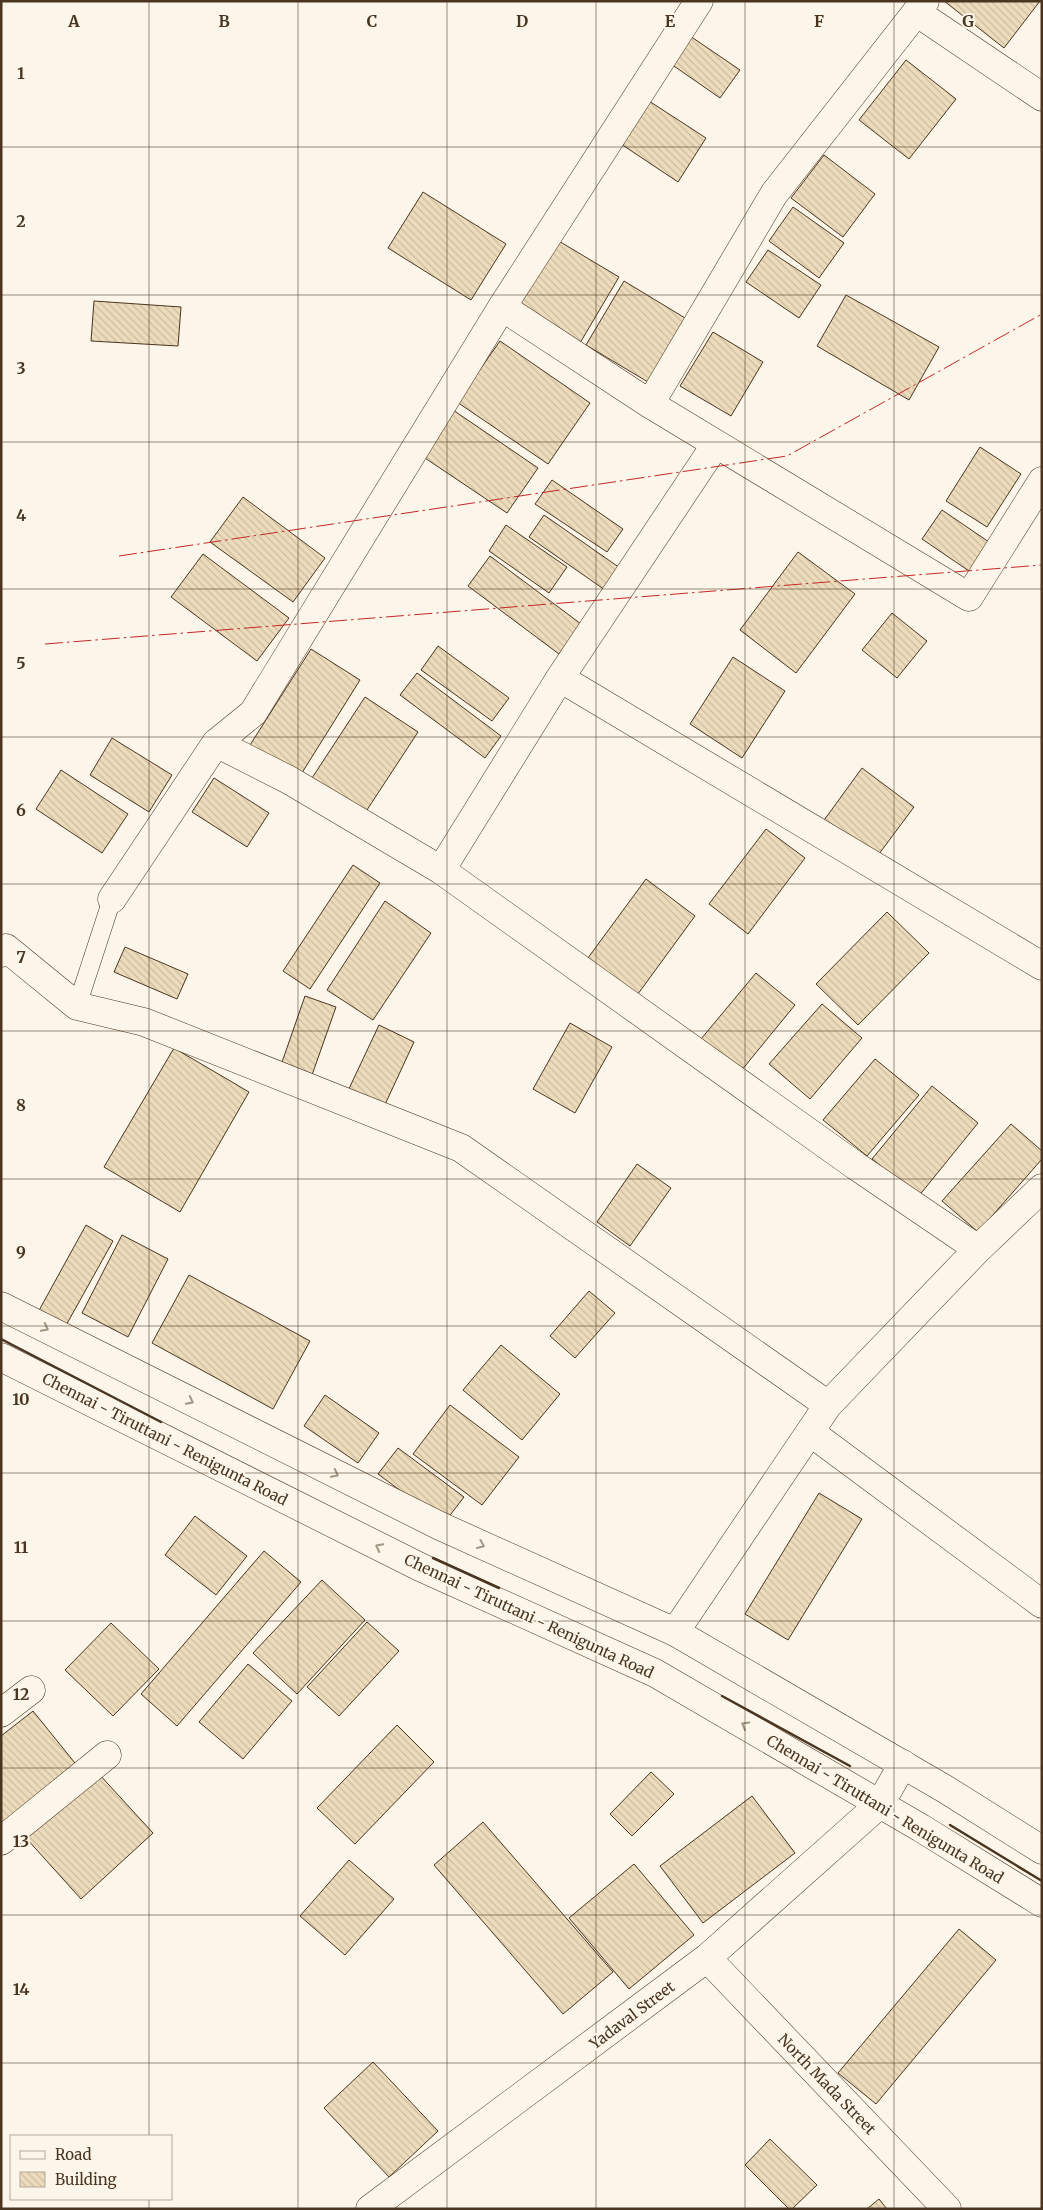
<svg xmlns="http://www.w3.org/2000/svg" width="1043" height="2210" font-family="Merriweather,serif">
	<defs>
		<pattern id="building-back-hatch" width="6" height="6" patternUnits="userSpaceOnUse" patternTransform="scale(1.25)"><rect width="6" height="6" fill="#ecdcbc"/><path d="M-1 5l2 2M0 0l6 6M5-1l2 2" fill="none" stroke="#ccbda1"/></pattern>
	</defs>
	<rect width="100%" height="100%" fill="#fbf6e9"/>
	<!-- building -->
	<path fill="url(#building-back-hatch)" stroke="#4a3520" d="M944,1H1040L1004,48Z
		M690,36L740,70L720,98L671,64Z
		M906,60L956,99L909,159L859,120Z
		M649,101L706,138L678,182L621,144Z
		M824,155L875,194L843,237L791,198Z
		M423,192L506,244L471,300L388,248Z
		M793,207L844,243L819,278L769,241Z
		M557,240L619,277L580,343L518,306Z
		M768,250L821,285L799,318L746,282Z
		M624,281L685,318L648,382L586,345Z
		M846,295L939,347L909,400L817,346Z
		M94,301L181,307L178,346L91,341Z
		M713,332L763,362L731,416L680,386Z
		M500,341L590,403L548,464L457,402Z
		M453,410L538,468L507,513L422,456Z
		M980,447L1021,474L987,527L946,501Z
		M552,480L623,529L607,552L535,504Z
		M243,497L325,558L293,602L210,542Z
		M942,510L989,542L969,571L922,539Z
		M544,515L620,568L605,590L529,537Z
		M506,525L567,567L549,593L489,551Z
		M798,552L855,594L796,673L740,630Z
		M203,554L289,618L257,661L171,597Z
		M490,556L581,624L559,654L468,586Z
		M892,613L927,641L897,678L862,650Z
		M438,646L509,698L492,721L421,670Z
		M311,649L360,680L300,776L250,745Z
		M733,657L785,691L742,758L690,724Z
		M417,673L501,736L485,758L400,695Z
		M365,697L418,732L365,813L312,778Z
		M112,738L172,775L149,812L90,775Z
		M862,768L914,807L873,862L822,823Z
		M61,770L128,814L102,853L36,809Z
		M214,778L269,813L247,847L192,812Z
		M766,829L805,858L748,934L709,904Z
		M353,865L380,883L310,989L283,971Z
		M646,879L695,916L635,998L585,962Z
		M385,901L431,933L373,1020L327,990Z
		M887,912L929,953L858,1025L816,984Z
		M125,947L188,974L177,999L114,972Z
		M756,973L795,1005L741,1071L701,1039Z
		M305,996L336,1007L312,1075L281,1065Z
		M822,1004L862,1038L810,1099L769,1064Z
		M570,1023L612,1047L575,1113L533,1089Z
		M379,1025L414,1042L382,1111L346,1095Z
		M174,1048L249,1092L180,1212L104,1167Z
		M875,1059L919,1095L867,1156L823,1120Z
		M932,1086L978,1123L918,1197L872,1159Z
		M1011,1124L1042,1151V1159L978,1232L942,1201Z
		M637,1164L671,1188L630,1246L597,1222Z
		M86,1225L113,1241L64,1329L37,1314Z
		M122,1235L168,1259L128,1337L82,1313Z
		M189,1275L310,1341L273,1409L152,1343Z
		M589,1291L615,1313L575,1358L550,1336Z
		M501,1345L560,1394L522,1440L463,1390Z
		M325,1395L379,1433L358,1463L304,1426Z
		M450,1405L519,1457L482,1505L413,1454Z
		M398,1448L464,1497L444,1523L378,1474Z
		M819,1493L862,1519L788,1640L745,1614Z
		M195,1516L247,1556L216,1595L165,1555Z
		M264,1551L301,1582L177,1726L141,1694Z
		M322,1580L365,1620L297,1694L253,1653Z
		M367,1622L399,1651L339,1716L307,1687Z
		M111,1623L159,1669L113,1716L65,1670Z
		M248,1664L292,1701L243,1759L199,1722Z
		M33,1711L79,1768L5,1827L1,1822V1736Z
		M397,1725L434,1762L355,1844L317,1808Z
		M651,1772L674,1794L632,1836L610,1814Z
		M98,1773L153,1833L81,1899L26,1838Z
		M752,1796L795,1853L703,1923L660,1866Z
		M483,1822L613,1972L563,2014L434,1865Z
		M349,1860L394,1899L345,1955L300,1916Z
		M634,1864L694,1935L629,1989L569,1918Z
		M959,1929L996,1960L876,2104L838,2073Z
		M373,2062L438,2131L389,2177L324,2108Z
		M770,2139L817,2185L792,2209H789L745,2165Z
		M879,2199L887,2209H867Z"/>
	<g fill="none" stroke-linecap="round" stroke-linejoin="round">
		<defs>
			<path id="lane" d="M77,1006L112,899"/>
			<path id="street" d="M916,12L1042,97
				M502,307L650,404L969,597L1042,481
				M650,404L774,194L925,1
				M560,678L1042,966
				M441,870L560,678L716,444
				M112,899L216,743
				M1,953L6,948L77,1006L144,1022L461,1148L828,1405
				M978,1249L1042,1188
				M810,1432L1042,1604
				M675,1632L828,1405L978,1249L856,1166L441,870L289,780L216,743L253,713L502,307L699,1
				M1,1713L31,1690
				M1,1841L107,1755
				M707,1958L947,2209
				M370,2209L707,1958L880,1804L903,1764"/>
			<path id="primary" d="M1,1306L440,1526L675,1632L945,1789L1042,1850
				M1,1357L420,1567L655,1673L921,1828L1042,1903"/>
		</defs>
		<!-- lane casing -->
		<use href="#lane" stroke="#4a3520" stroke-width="19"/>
		<!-- street casing -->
		<use href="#street" stroke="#4a3520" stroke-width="29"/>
		<!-- primary casing -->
		<use href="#primary" stroke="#4a3520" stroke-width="29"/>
		<!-- lane -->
		<use href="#lane" stroke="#fbf6e9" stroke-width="18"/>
		<!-- street -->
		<use href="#street" stroke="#fbf6e9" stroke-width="28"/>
		<!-- primary -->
		<use href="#primary" stroke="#fbf6e9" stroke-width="28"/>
		<!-- wall -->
		<path stroke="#4a3520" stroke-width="2.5" d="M1,1339L161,1422
			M433,1558L499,1588
			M722,1696L850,1766
			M950,1825L1042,1881"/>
		<!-- power -->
		<path stroke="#c62828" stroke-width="1" stroke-dasharray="18 4 2.5 4" stroke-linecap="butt" d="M119,556L787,456L1042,314
			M45,644L1042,565"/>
	</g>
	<!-- one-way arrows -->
	<defs><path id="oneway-chevron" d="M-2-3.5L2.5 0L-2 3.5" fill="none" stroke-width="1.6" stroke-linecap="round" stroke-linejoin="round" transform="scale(1.25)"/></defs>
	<g stroke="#a29684">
		<use href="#oneway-chevron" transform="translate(45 1328) rotate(27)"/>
		<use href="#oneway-chevron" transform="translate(190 1401) rotate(27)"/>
		<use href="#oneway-chevron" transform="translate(335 1474) rotate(27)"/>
		<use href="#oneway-chevron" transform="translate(481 1545) rotate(24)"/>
		<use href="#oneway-chevron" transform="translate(379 1547) rotate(-153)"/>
		<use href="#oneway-chevron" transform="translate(745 1725) rotate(-150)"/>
	</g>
	<!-- grid -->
	<path fill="none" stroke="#4a3520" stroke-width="1" stroke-opacity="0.55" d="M149,1V2136M298,1V2209M447,1V2209M596,1V2209M745,1V2209M894,1V2209M1,147H1042M1,295H1042M1,442H1042M1,589H1042M1,737H1042M1,884H1042M1,1031H1042M1,1179H1042M1,1326H1042M1,1473H1042M1,1621H1042M1,1768H1042M1,1915H1042M1,2063H1042M149,2199V2209"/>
	<g text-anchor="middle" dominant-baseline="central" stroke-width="4" stroke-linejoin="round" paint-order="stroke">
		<!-- street labels -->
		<g font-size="15" fill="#4a3520" stroke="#fbf6e9">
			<text transform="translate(165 1439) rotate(27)">Chennai - Tiruttani - Renigunta Road</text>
			<text transform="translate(529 1616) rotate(25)">Chennai - Tiruttani - Renigunta Road</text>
			<text transform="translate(885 1809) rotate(31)">Chennai - Tiruttani - Renigunta Road</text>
			<text transform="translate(632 2015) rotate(-37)">Yadaval Street</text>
			<text transform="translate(827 2084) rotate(46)">North Mada Street</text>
		</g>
	</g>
	<g font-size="16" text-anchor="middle" font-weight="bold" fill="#4a3520" stroke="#fbf6e9" stroke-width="4" stroke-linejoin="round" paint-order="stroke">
		<text x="74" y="27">A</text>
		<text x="224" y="27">B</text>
		<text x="372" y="27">C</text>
		<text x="522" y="27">D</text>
		<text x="670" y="27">E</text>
		<text x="819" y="27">F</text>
		<text x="968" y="27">G</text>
		<text x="21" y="79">1</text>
		<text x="21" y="227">2</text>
		<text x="21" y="374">3</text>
		<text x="21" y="521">4</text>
		<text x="21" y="669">5</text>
		<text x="21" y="816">6</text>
		<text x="21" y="963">7</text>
		<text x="21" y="1111">8</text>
		<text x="21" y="1258">9</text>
		<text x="21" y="1405">10</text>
		<text x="21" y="1553">11</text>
		<text x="21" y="1700">12</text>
		<text x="21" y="1847">13</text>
		<text x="21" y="1995">14</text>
	</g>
	<!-- border -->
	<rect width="1043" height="2210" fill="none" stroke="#4a3520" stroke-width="5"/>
	<!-- legend -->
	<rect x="10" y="2135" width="162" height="65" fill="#fbf6e9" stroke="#b4a999"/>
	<rect x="20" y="2151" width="25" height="8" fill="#fbf6e9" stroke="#b4a999"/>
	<text x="55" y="2160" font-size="15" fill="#4a3520">Road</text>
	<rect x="20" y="2172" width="25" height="15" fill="url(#building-back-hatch)" stroke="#b4a999"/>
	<text x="55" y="2185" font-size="15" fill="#4a3520">Building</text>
</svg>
